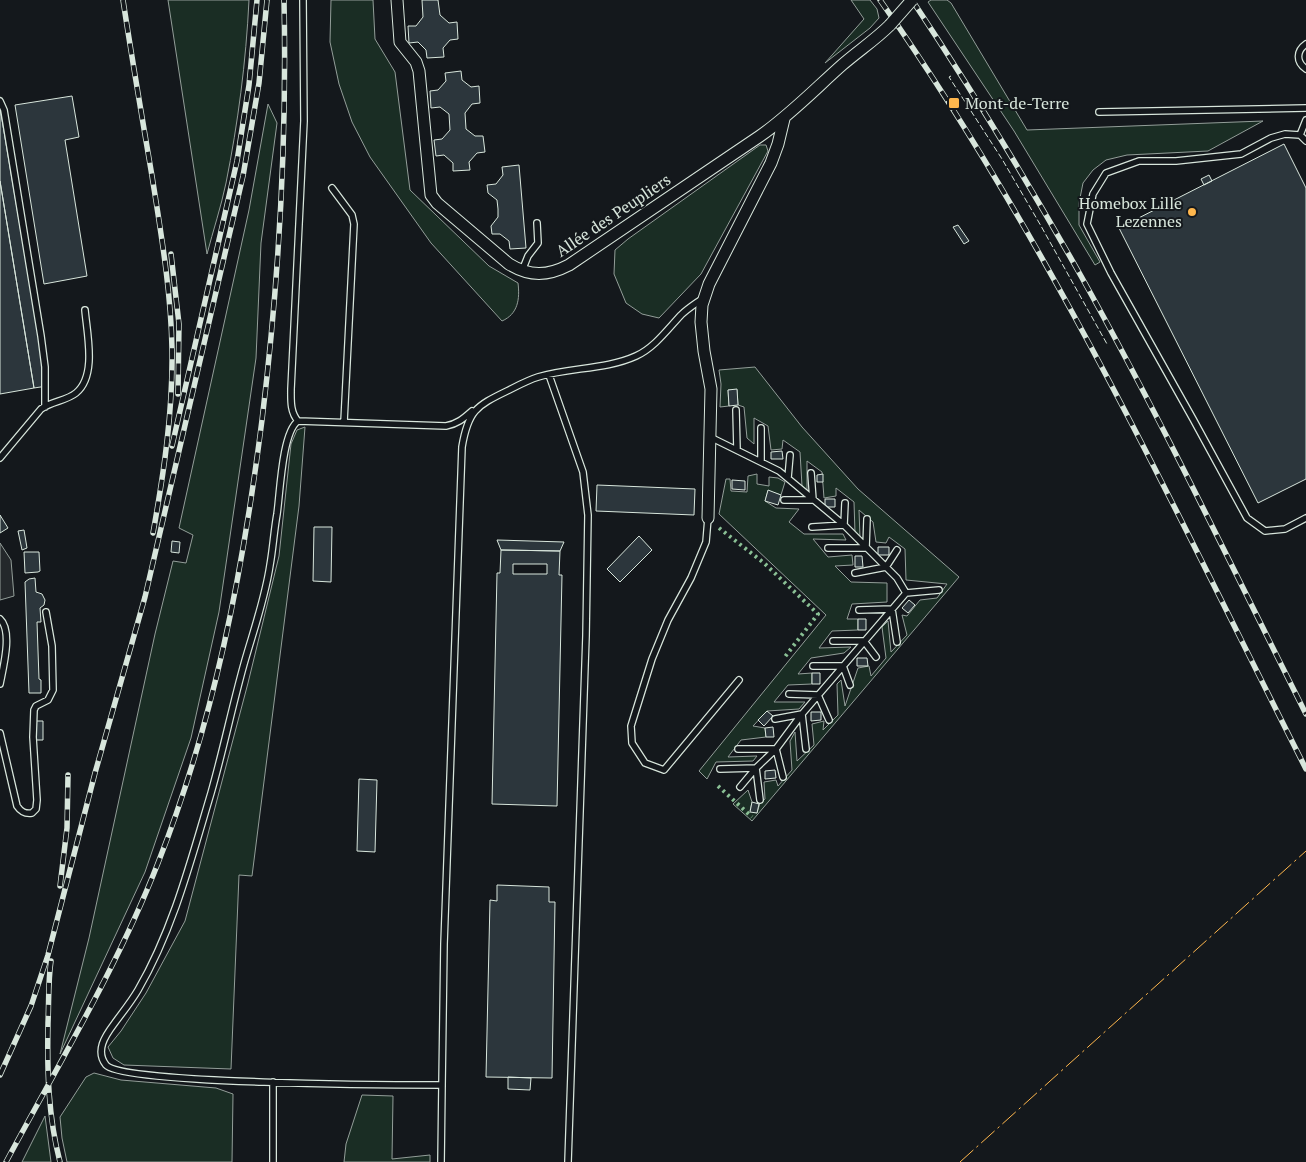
<svg xmlns="http://www.w3.org/2000/svg" width="1306" height="1162" font-family="'PT Serif',serif">
	<rect width="100%" height="100%" fill="#14181c"/>
	<!-- green -->
	<path fill="#1a2d24" stroke="#939e99" d="M168,0H249C246,62 238,123 226,183C221,207 213,231 207,254Z
		M331,0H373L375,39L395,72L410,190L489,266L518,283C520,299 518,314 502,321L431,243L370,157L352,122L339,84L330,42Z
		M851,0H870L877,9L879,18L870,28L825,63L864,19Z
		M931,0H947L951,3L1027,130L1263,121L1208,151L1127,155L1106,160L1093,170L1083,183L1079,203V225L1100,262L1095,265L1014,131L928,2Z
		M268,104L277,123L261,243L256,358L219,612L191,738L145,872L60,1054L89,938L155,634L173,561L186,563L193,535L179,528L249,210Z
		M760,145H766L768,151L701,274L659,318L642,314L626,303L614,274L615,250L628,239Z
		M755,367L802,427L858,489L959,577L752,821L733,804L748,790L752,802L750,811L757,813L760,803L765,799L764,782L776,780L778,786L792,770L790,741L795,732L797,761L814,745L812,724L824,721L823,730L838,715L837,684L841,680L845,706L858,668L869,666L871,676L886,658L882,627L888,621L891,652L907,635L902,615L907,616L920,600L937,598L947,584L906,580L905,549L889,537L886,543L876,542L873,522L859,510L860,538L855,533L854,502L836,488V496L824,498L822,472L807,461V492L802,486L800,452L783,440L782,449L771,450L768,426L754,418V444L747,438L744,407L738,405L737,390H728L729,406L720,407L721,384L719,370Z
		M305,427L299,506L252,876L239,875L231,1069L124,1065L113,1058L108,1047L121,1031L146,993L185,921L248,683L279,556L291,444L297,430Z
		M757,474V484L769,486V477L778,478L785,482L781,495L768,491L765,501L776,508L799,509L789,522L804,534H843L846,540L813,539L828,557L852,555L853,565L835,566L851,582L887,583V602L852,604L847,619H858V630L832,631L819,648L851,647L844,653L811,658L798,674L812,673V684L788,685L774,702H805L799,709L767,711L753,726L765,728L766,737L741,740L728,757L757,756L753,761L716,762L707,779L699,771L826,615L719,514L726,479H730L731,491L747,492L748,476Z
		M94,1073L121,1080L216,1088L233,1094L232,1162H67L62,1138L60,1117L86,1077Z
		M362,1095L393,1096L392,1159L430,1155V1162H344L346,1144Z
		M45,1116L51,1162H22Z"/>
	<!-- parking -->
	<path fill="#24282b" stroke="#939e99" d="M0,543L11,560L14,596L0,600Z"/>
	<!-- building -->
	<path fill="#2c363c" stroke="#d8e6dc" fill-rule="evenodd" d="M422,0H438L440,15L449,23L457,22L458,39L450,40L443,48L444,57L427,58L426,50L418,42L409,43L408,26H416L423,17Z
		M461,71L462,80L471,87L479,86L480,103L472,104L465,113L466,129L475,136H483L485,152L477,153L469,162L470,170L453,171V163L444,155L436,156L434,140L442,139L450,130L449,114L440,107L431,108L430,91L438,90L446,81L445,73Z
		M72,96L79,137L65,140L87,276L44,284L15,105Z
		M0,108L47,386L34,388L0,181Z
		M1284,144L1306,188V479L1258,503L1119,228Z
		M519,165L526,248L510,249L509,241L500,234H492L491,226L498,217V209L497,200L488,193L487,185L496,184L503,175L502,167Z
		M1209,175L1212,181L1204,185L1201,179Z
		M0,181L34,388L0,394Z
		M958,225L969,241L964,244L953,227Z
		M737,389L738,405L729,406L728,390Z
		M782,451L783,459H771V452Z
		M823,474V482H817V475Z
		M732,480L745,481V490L732,489Z
		M597,485L695,489L694,515L596,511Z
		M768,490L781,495L778,505L765,501Z
		M825,499H835V507H825Z
		M0,515L8,528L0,533Z
		M314,527H332L331,582L313,581Z
		M24,530L27,548L22,550L18,531Z
		M639,536L652,550L620,582L607,569Z
		M497,540L564,542L560,551L501,550Z
		M172,541L180,542L179,553L171,552Z
		M878,547H889V555H878Z
		M501,550L560,551L559,575H562L557,806L492,804L497,573H500ZM513,564H547V574H513Z
		M24,552H39L40,571L38,572L25,573Z
		M855,556H862L863,567H855Z
		M35,578L36,592L42,594L45,600L44,605L40,608L41,622H37L39,679L41,680V693H29L25,582L29,579Z
		M909,600L915,605L908,613L902,608Z
		M858,619H866V630H858Z
		M857,658H867L868,666H857Z
		M812,673H820V684H812Z
		M767,711L773,716L764,726L758,720Z
		M811,712H821V720L811,721Z
		M36,721H43V740H36Z
		M773,727L774,737H766L765,728Z
		M775,770L776,778L765,779V771Z
		M359,779L377,780L375,852L357,851Z
		M752,802L759,804L757,813L750,812Z
		M497,885L549,887V902H555L552,1078L486,1077L490,900L497,901Z
		M508,1077L531,1078L530,1090L508,1089Z"/>
	<g fill="none" stroke-linecap="round" stroke-linejoin="round">
		<defs>
			<path id="lane" d="M303,0L304,121L291,389C291,400 290,412 298,421L446,426C457,424 463,419 472,411
				M1306,44C1296,51 1296,62 1306,69
				M0,101L4,110L41,336L45,367V407
				M1099,112L1306,108
				M1300,135L1306,120
				M1306,141L1300,135L1285,134L1271,138L1241,154L1176,161H1139L1106,173L1093,194L1087,224L1111,273L1193,419L1247,518L1265,531L1285,529L1306,518
				M332,188L352,215L354,224L344,422
				M522,271L528,256L538,243L537,223
				M549,375L583,472L588,515L586,636L568,1162
				M736,410L737,450
				M298,421C282,432 280,494 277,514C274,531 273,548 270,565C265,599 253,632 244,664C232,707 223,751 211,793C191,860 173,930 138,990C131,1002 122,1013 114,1024C105,1036 95,1051 106,1065C121,1084 401,1085 442,1085L444,944L462,447C468,411 476,406 507,391C517,386 528,380 538,377C570,367 605,370 636,356C654,348 667,330 681,315C687,309 695,304 702,299
				M710,437L779,471L844,525L897,578L906,593L802,714L776,749L756,768L740,787
				M0,458L41,409C52,401 66,401 76,393C97,376 87,334 85,310
				M761,461V428
				M788,478L790,455
				M784,500H813L811,473
				M708,518L706,542L691,578L668,620L652,659L631,726L632,743L645,763L664,770L739,680
				M812,527L844,525L845,503
				M828,548H866L867,519
				M855,573L886,567L897,550
				M906,593L939,590
				M859,610L892,609L897,642
				M0,619C13,631 3,668 0,684
				M833,641H864L876,657
				M813,666H843L850,685
				M789,694L818,695L829,720
				M775,719L802,714L806,749
				M0,733L17,806C21,812 25,814 32,813L36,809L37,800L33,737L34,710L36,706L48,700L53,690L52,646L46,612
				M738,749H776L783,777
				M720,769L756,768L760,800
				M273,1082V1162
				M441,1162L442,1085"/>
			<path id="street" d="M397,0L400,42L416,62L419,71L431,195L437,203L509,264C530,277 548,276 569,265L760,136C790,115 815,89 842,65C858,51 875,40 890,25
				M708,518L711,389L704,351L701,322L702,305L709,284L771,163L778,144L784,119"/>
		</defs>
		<!-- lane casing -->
		<use href="#lane" stroke="#d8e6dc" stroke-width="8"/>
		<!-- street casing -->
		<use href="#street" stroke="#d8e6dc" stroke-width="13"/>
		<!-- lane -->
		<use href="#lane" stroke="#14181c" stroke-width="5.5"/>
		<!-- street -->
		<use href="#street" stroke="#14181c" stroke-width="11"/>
		<defs>
			<path id="rail" d="M123,0C132,59 142,117 152,176C161,233 171,291 172,349C173,411 164,472 153,533
				M880,0C1049,240 1174,508 1306,769
				M912,0C972,90 1028,182 1081,276C1161,419 1232,567 1306,714
				M171,254L179,324L178,394
				M172,446L237,161L249,85L257,0
				M60,886L67,828L68,775
				M51,961C48,981 49,1002 48,1023C47,1070 48,1116 60,1162
				M0,1075L31,1006L48,955L95,773L145,597L243,176L259,83L267,0
				M6,1162C59,1063 117,968 158,863C214,721 243,571 262,420C279,280 287,140 284,0"/>
		</defs>
		<!-- rail casing -->
		<use href="#rail" stroke="#d8e6dc" stroke-width="5.5"/>
		<!-- rail -->
		<use href="#rail" stroke="#14181c" stroke-width="4" stroke-dasharray="11" stroke-linecap="butt"/>
		<defs>
			<path id="street-bridge" d="M890,25L912,0"/>
		</defs>
		<!-- street-bridge casing -->
		<use href="#street-bridge" stroke="#d8e6dc" stroke-width="13" stroke-linecap="butt"/>
		<!-- street-bridge -->
		<use href="#street-bridge" stroke="#14181c" stroke-width="11"/>
		<!-- hedge -->
		<path stroke="#8ac095" stroke-width="4" stroke-dasharray="2.5 4" stroke-linecap="butt" d="M719,528L764,563L818,614L784,658
			M718,786L752,817"/>
		<!-- fence -->
		<path stroke="#d8e6dc" stroke-width="1" stroke-dasharray="6 2.5" stroke-linecap="butt" d="M951,76L949,77L1002,159L1041,226L1107,344"/>
		<!-- power -->
		<path stroke="#ffb74d" stroke-width="1" stroke-dasharray="18 4 2.5 4" stroke-linecap="butt" d="M960,1162L1306,851"/>
	</g>
	<!-- markers -->
	<g fill="#ffb74d" stroke="#14181c" stroke-width="2">
		<rect x="948" y="97" width="12" height="12" rx="2.5"/>
		<circle cx="1192" cy="212" r="5"/>
	</g>
	<g text-anchor="middle" dominant-baseline="central" stroke-width="4" stroke-linejoin="round" paint-order="stroke">
		<!-- poi labels -->
		<g font-size="16" fill="#d8e6dc" stroke="#14181c" text-anchor="start">
			<text x="965" y="103">Mont-de-Terre</text>
			<text x="1182" y="203" text-anchor="end">Homebox Lille<tspan x="1182" dy="18">Lezennes</tspan></text>
		</g>
		<!-- street labels -->
		<g font-size="16" fill="#d8e6dc" stroke="#14181c">
			<text transform="translate(613 215) rotate(-34)">Allée des Peupliers</text>
		</g>
	</g>
</svg>
